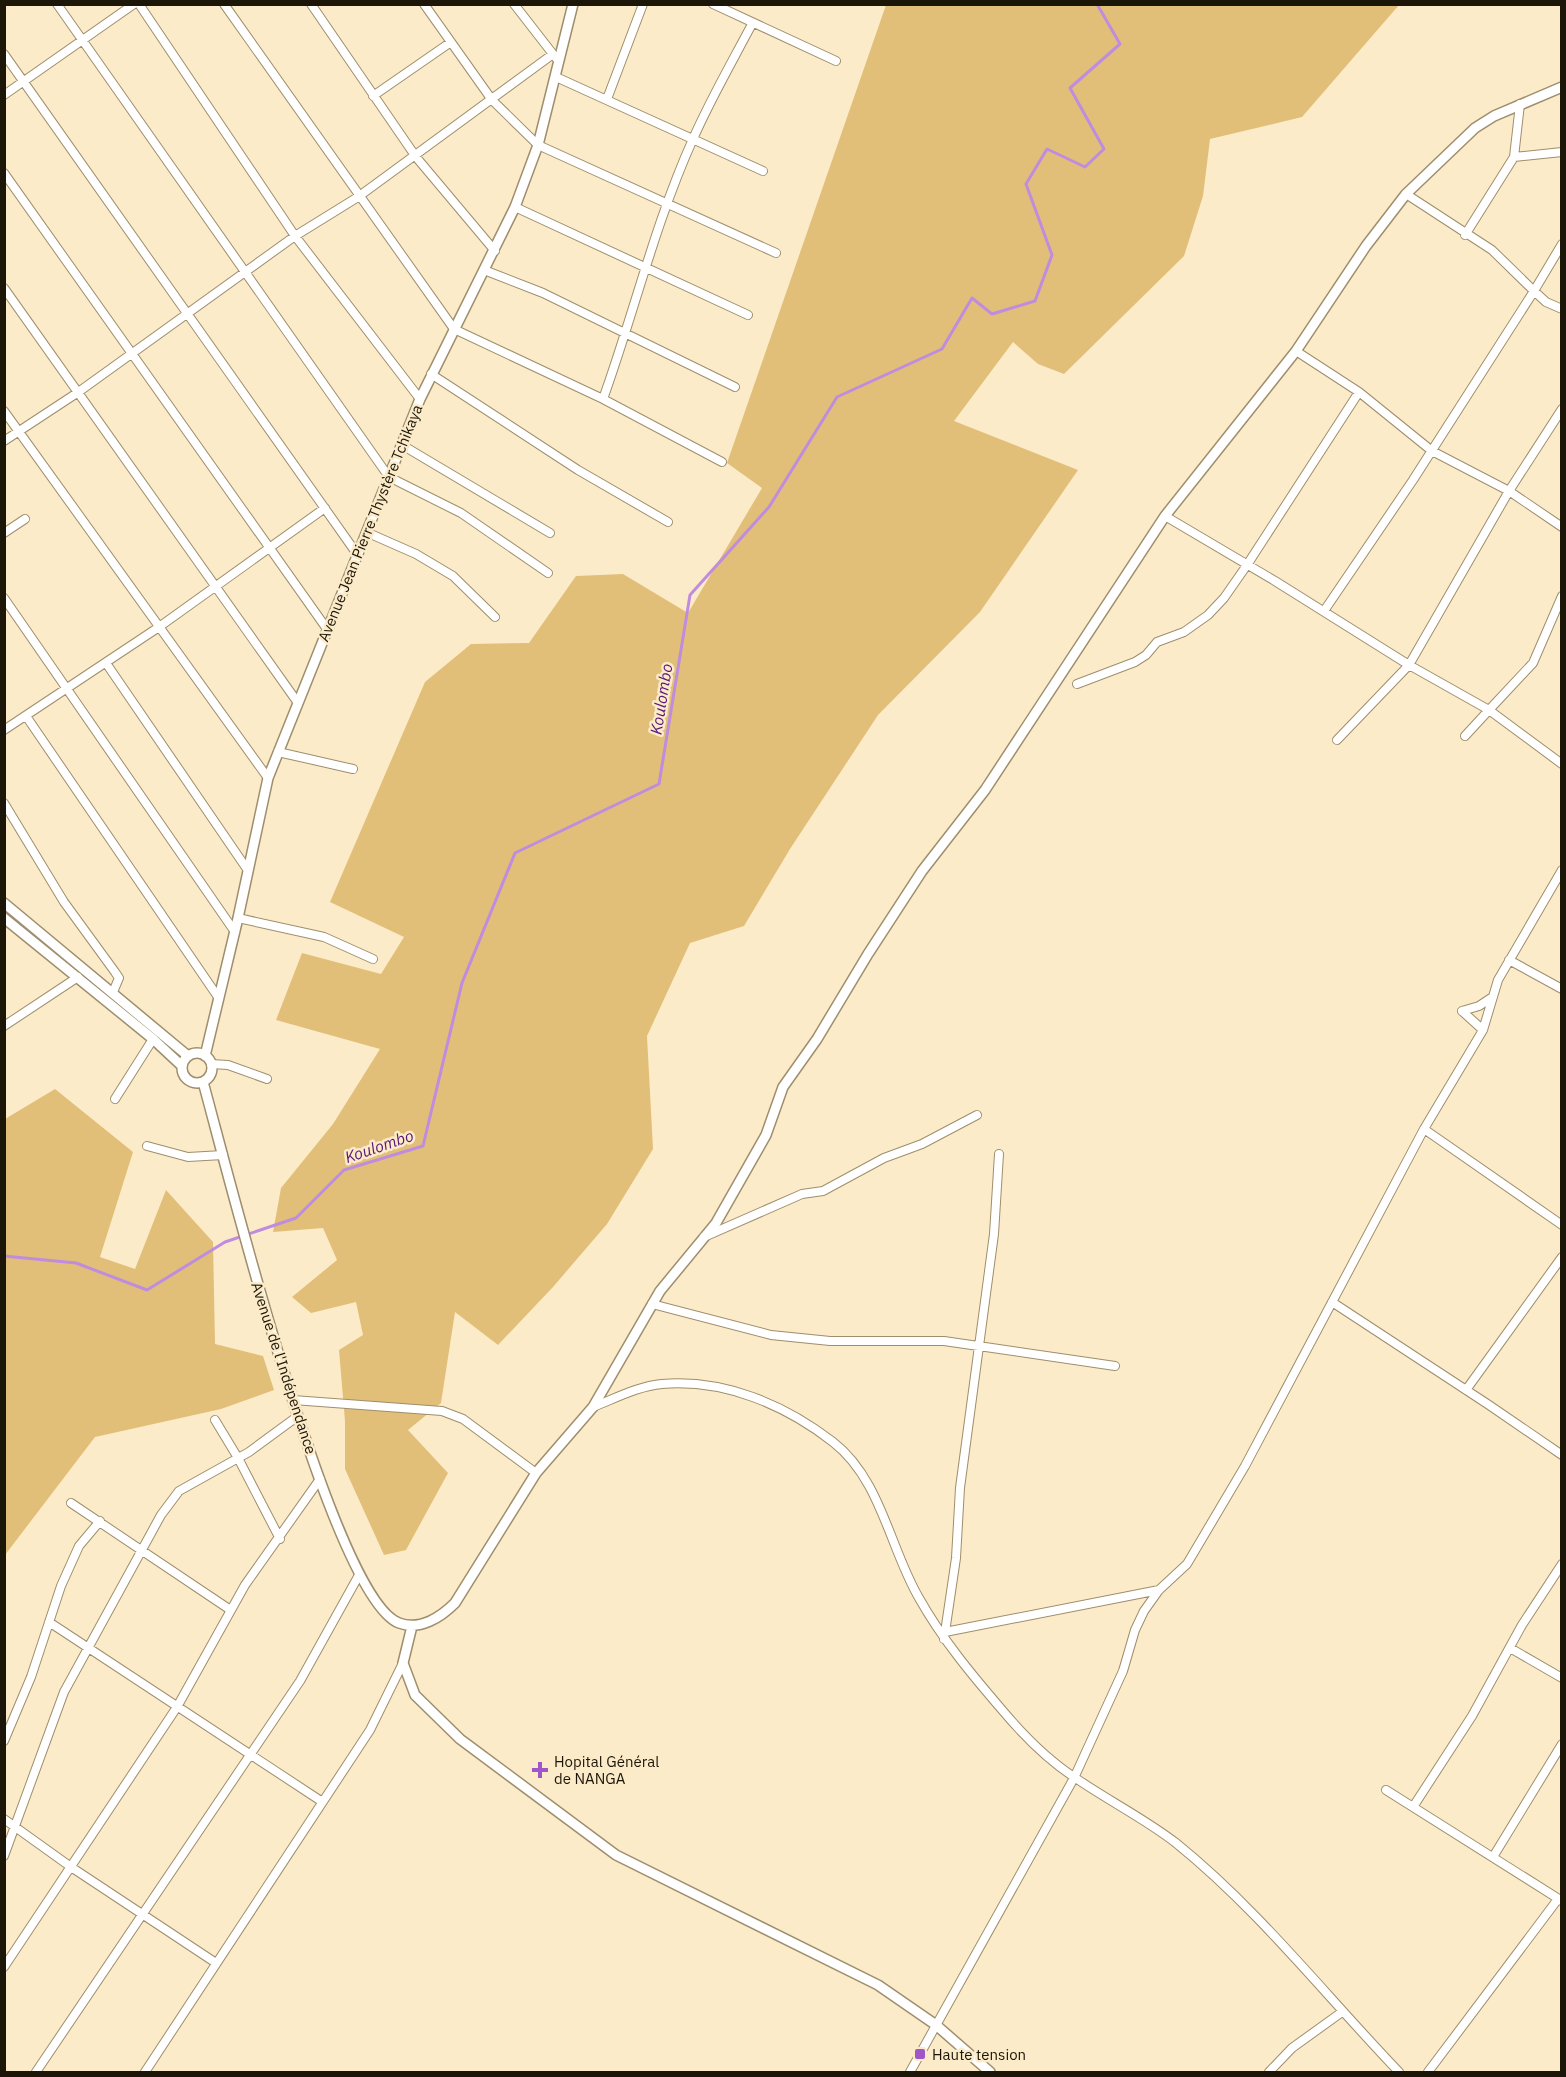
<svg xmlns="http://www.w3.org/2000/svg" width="1566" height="2077" font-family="'IBM Plex Sans',sans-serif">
	<rect width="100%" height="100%" fill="#fcebc8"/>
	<!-- green -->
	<path fill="#e2bf79" d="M886,5H1399L1302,117L1210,139L1203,196L1184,256L1064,374L1038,364L1013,342L954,421L1078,470L980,612L878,715L790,849L744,926L690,943L647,1036L653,1149L607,1224L553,1287L498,1345L455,1312L441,1403L408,1430L448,1473L406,1550L384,1555L345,1469V1421L339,1350L363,1335L356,1302L311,1313L292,1297L337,1260L323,1228L273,1232L281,1188L333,1124L380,1049L276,1020L302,953L381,974L404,937L330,902L425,682L471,644L529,643L576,576L623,574L688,613L762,488L727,463Z
		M55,1089L133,1152L100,1257L135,1269L166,1190L213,1242L215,1344L263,1356L274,1390L221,1409L95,1437L5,1555V1119Z"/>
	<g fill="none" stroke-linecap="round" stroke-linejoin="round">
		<!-- stream -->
		<path stroke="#bf8cde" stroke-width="3" d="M4,1256L76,1263L147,1290L225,1242L296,1218L344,1170L423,1146L462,983L515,853L659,784L690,595L769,507L837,397L942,349L972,298L992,314L1035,301L1052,255L1026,184L1047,149L1085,167L1104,149L1070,88L1120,44L1097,4"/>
		<defs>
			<path id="minor" d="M57,4L389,477L461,513L548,573
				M139,4L295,236L420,399
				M224,4L454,329L603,399L722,462
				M311,4L416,157L495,251
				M424,4L492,100L538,145L776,253
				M514,4L556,58
				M713,4L836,61
				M4,54L357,554
				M556,77L763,171
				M4,95L134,4
				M373,96L451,42
				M607,99L643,4
				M1514,157L1562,152
				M4,173L327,629
				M1406,194L1492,250L1534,291L1562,244
				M515,207L748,315
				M1465,235L1514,157L1520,104
				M484,270L543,293L735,387
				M4,288L298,703
				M1296,351L1359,392L1432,451L1509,491L1562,527
				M431,374L578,470L668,522
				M603,399C634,313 655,223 693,139C710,100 732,62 752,24
				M4,411L268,778
				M4,441L77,393L295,236L358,197L553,54
				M402,445L550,533
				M1165,516L1275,581L1409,665L1489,710L1465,736
				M366,532L416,554L453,576L495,617
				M4,533L25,519
				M1562,596L1533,663L1489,710L1562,764
				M4,598L235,932
				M1324,611L1413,480L1534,291L1546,302L1562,309
				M106,663L247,869
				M1077,684L1135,662L1146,655L1157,642L1184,632L1208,615L1224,598L1247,565L1359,392
				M26,716L218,997
				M4,730L159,627L325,508
				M1337,740L1409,665L1509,491L1562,409
				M278,752L353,769
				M4,803L64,902L115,972L119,978L113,992
				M238,918L324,937L373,959
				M1509,960L1562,989
				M1462,1011L1479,1006L1491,998
				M1462,1011L1483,1030
				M4,1026L78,977
				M211,1064L228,1065L267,1079
				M115,1099L153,1039
				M1424,1129L1562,1225
				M147,1146L188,1157L223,1155
				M704,1237L802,1194L823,1191L884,1158L922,1144L977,1115
				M1332,1302L1489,1405L1562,1455
				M652,1304L771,1335L830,1341H944L1115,1366
				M1466,1390L1562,1257
				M293,1400L442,1411L463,1419L536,1473
				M593,1407C614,1399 638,1386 662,1384C724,1379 784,1404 833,1442C881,1479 890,1549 919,1598C942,1639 972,1675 1003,1711C1024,1736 1049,1761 1077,1779C1109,1801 1145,1819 1176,1843C1259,1910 1326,1996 1399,2072
				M215,1420L238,1458L280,1539
				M71,1503L229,1609
				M49,1622L321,1801
				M945,1632L1159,1590
				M944,1639L956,1558L960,1488L994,1234L999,1154
				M1510,1648L1562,1678
				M4,1741L31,1677L61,1586L79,1546L100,1521
				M1386,1790L1562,1901
				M1413,1807L1472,1716L1522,1625L1562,1564
				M4,1819L71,1867L216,1963
				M4,1856L64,1692L161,1515L179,1491L249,1452L298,1416
				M1493,1857L1562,1744
				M4,1967L177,1707L245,1585L320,1479
				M36,2072L300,1681L359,1575
				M145,2072L370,1730L403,1663
				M910,2072L1074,1778L1123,1671L1135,1630L1144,1611L1159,1590L1187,1564L1245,1466L1424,1129L1483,1030L1498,980L1562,870
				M1269,2072L1292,2048L1342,2012
				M1428,2072L1558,1899"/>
			<path id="tertiary" d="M4,903L188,1056
				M4,918L153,1039L182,1066
				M182 1068a15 15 0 1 1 30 0a15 15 0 1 1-30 0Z
				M205,1056L238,918L268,778L420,399L515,207L538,145L573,4
				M203,1082C226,1164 332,1598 399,1623C420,1631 441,1617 455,1603L536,1473L593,1407L660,1291L716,1223L766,1135L783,1087L817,1039L868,954L922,871L985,790L1165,516L1296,351L1366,246L1406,194L1475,128L1494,116L1562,87
				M412,1626L403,1663L415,1695L460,1739L616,1855L878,1985L936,2025L990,2072"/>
		</defs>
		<!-- minor casing -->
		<use href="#minor" stroke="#9e8e6d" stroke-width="10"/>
		<!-- tertiary casing -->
		<use href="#tertiary" stroke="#9e8e6d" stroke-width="12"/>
		<!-- minor -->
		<use href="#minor" stroke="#fff" stroke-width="8"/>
		<!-- tertiary -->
		<use href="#tertiary" stroke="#fff" stroke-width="9"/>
	</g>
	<!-- markers -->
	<g fill="#a055c8" stroke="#fcebc8" stroke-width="2">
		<path d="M537 1761h6v6h6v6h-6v6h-6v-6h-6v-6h6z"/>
		<rect x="914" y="2048" width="12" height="12" rx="3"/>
	</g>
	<g text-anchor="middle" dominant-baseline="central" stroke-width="5" stroke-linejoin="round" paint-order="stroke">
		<!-- street labels -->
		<g font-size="15" fill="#1c1609" stroke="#fcebc8">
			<text transform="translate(370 523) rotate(-68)">Avenue Jean Pierre Thystère Tchikaya</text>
			<text transform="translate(284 1368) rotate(72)">Avenue de l'Indépendance</text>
		</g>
		<!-- poi labels -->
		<g font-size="15" fill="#1c1609" stroke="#fcebc8" text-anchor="start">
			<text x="554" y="1761">Hopital Général<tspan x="554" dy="17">de NANGA</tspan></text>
			<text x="932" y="2054">Haute tension</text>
		</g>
		<!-- water labels -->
		<g font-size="16" font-style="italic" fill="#591678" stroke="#fcebc8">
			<text transform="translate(661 699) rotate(-81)">Koulombo</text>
			<text transform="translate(379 1146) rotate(-19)">Koulombo</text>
		</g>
	</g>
	<!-- border -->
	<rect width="1566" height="2077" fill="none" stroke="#1c1609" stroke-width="12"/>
</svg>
